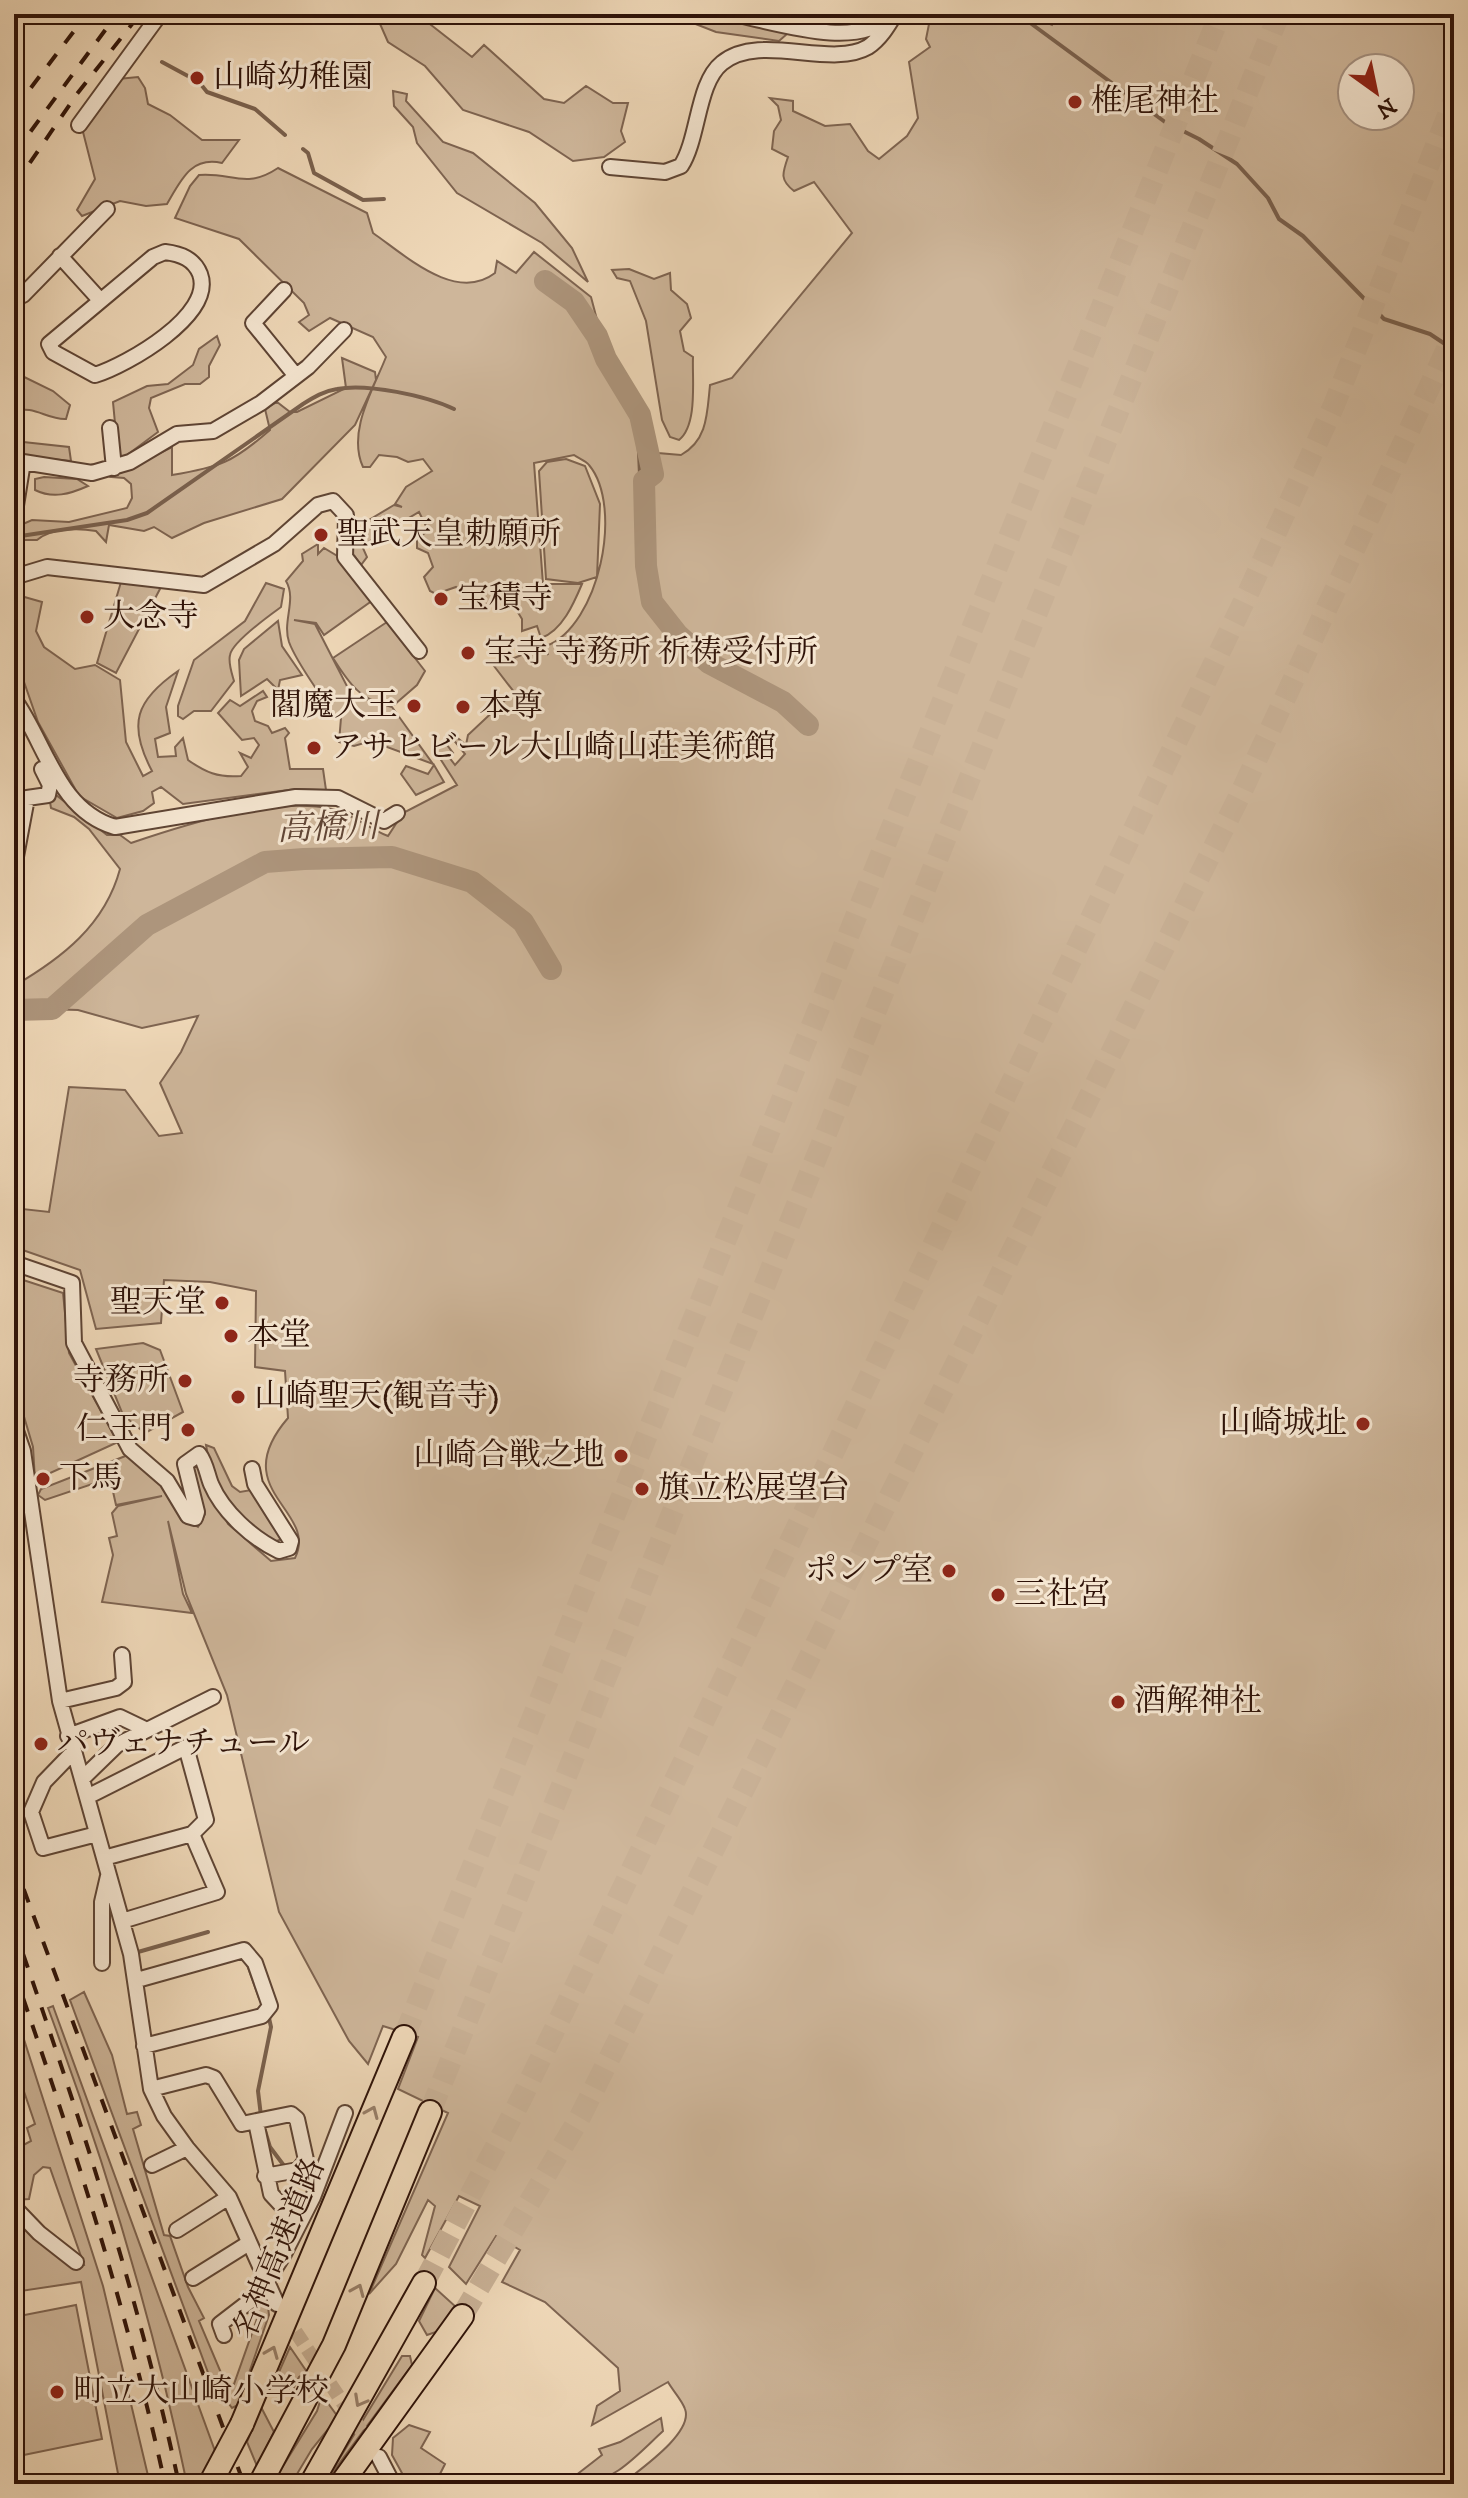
<svg xmlns="http://www.w3.org/2000/svg" width="1468" height="2498" font-family="'IM FELL DW Pica','Noto Serif JP',serif">
	<rect width="100%" height="100%" fill="#efd8b8"/>
	<filter id="stains"><feTurbulence type="fractalNoise" baseFrequency=".0025" numOctaves="4"/><feColorMatrix values="0 0 0 0 .2 0 0 0 0 .09 0 0 0 0 .02 0 0 0 .5 -.17"/></filter>
	<radialGradient id="worn" r=".72"><stop offset=".6" stop-color="#630" stop-opacity="0"/><stop offset="1" stop-color="#630" stop-opacity=".3"/></radialGradient>
	<!-- green -->
	<path fill="#ceb69a" stroke="#7e6451" stroke-width="2" fill-rule="evenodd" d="M370,14H417L472,57L484,45L544,99L564,103L586,86L613,103H628L621,131L625,142L604,157L573,161L529,132L463,110L425,66L388,42L377,17Z
		M670,14H798L804,19L779,41L716,32Z
		M931,14H1028L1052,25L1058,14H1454V2484H622C639,2470 694,2433 685,2409C682,2400 673,2391 668,2382L592,2425L597,2406L620,2391L618,2368L545,2302L502,2282L520,2250L496,2236L466,2284L449,2267L480,2206L459,2196L425,2258L422,2255L435,2206L428,2200L396,2264L369,2294L448,2113L398,2089L418,2037L383,2026L368,2064L349,2041L279,1912L227,1695L186,1594L168,1521L183,1594L192,1613L102,1602L113,1555L109,1538L117,1536L112,1513L118,1506L162,1496L116,1505L110,1478L45,1500L38,1495L41,1489L128,1455L163,1484L182,1518L198,1527L205,1514L192,1462L198,1459L228,1524L271,1561L295,1558C319,1510 225,1491 288,1418L285,1371L255,1367L256,1291L210,1282L164,1280L161,1323L96,1329L80,1270L14,1247V1208L49,1212L69,1087L125,1090L159,1136L182,1133L160,1083L181,1052L198,1016L142,1028L78,1010L14,1008V986C62,958 105,925 120,869L89,829L74,817L51,808L50,802L56,795L107,835H120L131,843C187,824 273,796 332,809C352,813 369,829 388,836L403,813L457,785L434,749L444,741L453,753L449,757L455,765L465,754L452,738L454,735L466,745L468,735L514,692L494,666L544,646L548,655L546,646C599,626 624,507 589,465C586,461 578,458 574,455L534,463L543,584H582C574,603 562,631 541,638L537,626L522,631V619L508,596L481,607L456,587L436,594L430,591L424,577L433,567L428,553L417,548V540L428,530L419,512L362,546L367,557L361,565L351,551L369,520L394,505L402,507L395,504L406,487L432,471L423,459L408,462L397,457L379,455L370,467H363C347,432 373,390 386,357L373,337L330,318L309,331L299,322L309,315L304,303L239,239L175,218L190,186L199,175C232,172 245,190 278,168L367,213L373,233C406,256 456,303 495,273L497,261L516,273L534,252L591,297L609,365L638,405L658,453L681,455C708,440 707,413 710,385L732,378L852,233L814,182L794,191C780,180 782,174 788,157L772,149L774,131L781,120L778,106L770,98L793,101V111L825,126L850,124L868,151L879,159L907,136L918,118L909,62L930,47L926,39ZM1352,68H1400V116H1352Z
		M138,77L145,88L148,104L170,115L202,140H239L222,163C191,156 181,180 167,204L146,206L120,201L82,216L77,210L95,179L82,128L118,79Z
		M393,91L407,94L406,101L443,142L473,153L535,203L572,248L588,282L542,243L457,193L417,143L413,127L394,106Z
		M629,269L654,279L670,273L671,290L687,304L691,318L680,331L684,351L693,357C692,379 698,425 679,440L670,437L662,420L646,321L630,281L617,278L612,270Z
		M217,336L220,345L209,366V377L200,384H185L151,398L149,408L158,432L123,458L118,455L113,402L147,386L168,384L193,365L199,349Z
		M342,358L375,372L376,380L355,425L282,499L204,523L172,538L154,527L144,531L109,525L106,542L96,531C78,528 51,528 37,540H14V528L32,520L69,522L127,508L132,498L131,484L124,478L112,477L172,447V475C220,467 232,463 270,430L265,409L277,402L290,412H297L346,388Z
		M14,372L53,391L70,405L66,419C47,420 33,404 14,412Z
		M14,441L69,447L71,461L21,456L14,464Z
		M566,459L585,466L600,504L597,577L578,583L546,579L539,471L547,462Z
		M44,477L77,479L88,486C70,494 53,499 35,490V479Z
		M318,544V554L324,548L339,557L373,600L324,635L316,623L294,620L315,624L352,696L392,707L433,764L371,741L354,746L339,742L341,718L331,712C319,691 297,664 289,642C282,621 297,600 286,581L303,561L302,554Z
		M121,582L161,587L116,673L97,663Z
		M266,583L284,589L281,607C270,615 232,642 230,655C228,663 232,674 234,681L211,711H194L183,719L178,716V706L194,660L245,621Z
		M14,594L42,602L36,631L44,647L75,669L95,665L120,680L126,742L143,776L152,771C127,724 136,700 178,671L166,707L170,733L155,739L158,757L176,756L175,747L183,738L188,760C205,772 218,778 241,776L248,767L240,753L251,758L259,745L254,738L242,740L218,713L230,700L240,706L263,691L267,697L257,701L252,711L255,721L268,726L272,733L285,728L289,733L285,738L290,769H323L326,790L296,789L183,804L161,787L152,792L154,803L143,811L117,818L79,796L38,722L24,682L14,677Z
		M278,621L282,646L302,675L280,680L278,690L267,679L241,696L239,660L244,649Z
		M387,622L425,671L417,685L394,705C362,704 348,682 333,658Z
		M434,765L444,782L416,795L401,774L406,766L428,774Z
		M14,1277L63,1293L69,1353L118,1442L35,1480L33,1447L14,1383Z
		M143,1343L160,1350L183,1412L145,1433L123,1415L96,1349Z
		M206,1445L214,1448L232,1486L240,1492L251,1490L282,1539L274,1542C239,1519 212,1488 206,1445Z
		M84,1992L112,2055L127,2114L137,2112L141,2125L133,2129L164,2235L170,2236L188,2287L204,2318L199,2321L227,2387L234,2384L258,2316L255,2311L261,2304L268,2307L269,2315L238,2405L232,2408L210,2378L70,2000Z
		M53,2006L227,2484H187C153,2321 106,2164 48,2008Z
		M20,2027L103,2286L150,2484H120L81,2282L21,2291L14,2280V2214L75,2267L84,2265L50,2168L43,2167L34,2175L29,2199L14,2200L17,2161L14,2150L31,2141L27,2128L35,2124L15,2065L19,2056L14,2029Z
		M435,2288L456,2307L436,2332L427,2335L419,2321Z
		M76,2305L102,2439L14,2457V2317Z
		M290,2347L307,2372L299,2377L292,2391L275,2381Z
		M402,2356H410L412,2365L324,2484Z
		M322,2395L338,2417L312,2449L291,2484H272L317,2411Z
		M261,2407L274,2432L257,2466L247,2442Z
		M661,2418L663,2431C640,2452 613,2484 580,2484L575,2476L602,2455L599,2449L620,2442Z
		M409,2425L430,2432L421,2448L445,2464L435,2484H408L392,2455L393,2438Z"/>
	<g fill="none" stroke-linecap="round" stroke-linejoin="round">
		<!-- stream -->
		<path stroke="#7a614e" stroke-width="4" d="M57,14L65,20
			M1018,14L1165,122L1199,139L1237,164L1268,198L1279,219L1303,236L1384,319L1430,334L1454,350
			M162,62L199,82L207,92L255,109L285,135
			M303,149L308,153L314,173L363,200L384,199
			M637,407L640,475L644,481
			M14,537L127,520L147,513L303,404C314,397 324,391 337,389C367,383 427,396 454,409
			M138,1952L208,1932
			M247,1962L260,1998
			M261,2116L258,2091L271,2027L269,2018
			M263,2124L270,2147L285,2167"/>
		<!-- river -->
		<path stroke="#ad957c" stroke-width="22" d="M545,281L574,302L597,336L606,359L640,415L653,474L644,481L646,566L652,602L678,635L709,663L783,702L808,725
			M14,1010L52,1009L147,925L265,862L304,859L392,857L472,882L523,922L551,969"/>
		<!-- minor-tunnel -->
		<path stroke="#c8b095" stroke-width="14" stroke-dasharray="14 7" stroke-linecap="butt" d="M284,2314L374,2450"/>
		<!-- highway-tunnel -->
		<path stroke="#c8b095" stroke-width="22" stroke-dasharray="22 11" stroke-linecap="butt" d="M404,2037L1220,14
			M430,2112L1279,14
			M424,2283L521,2099L1250,589L1334,405L1454,100
			M462,2316L580,2117L1239,797L1454,334"/>
		<defs>
			<path id="minor" d="M733,14C775,22 856,50 889,17
				M79,125L160,14
				M610,167L665,172L681,166C699,138 697,83 722,63C760,32 830,69 868,47C880,39 888,26 895,14
				M165,252C181,254 194,259 200,274C215,315 127,365 95,375L53,352L49,344L153,257Z
				M60,256L100,300
				M284,290L253,323L296,376
				M14,298L23,295L107,209
				M110,428L114,468
				M14,518L23,462L92,473L130,462L177,434L213,431L261,403L308,367L344,330
				M14,577L47,567L204,585L274,544L318,505L333,501L346,515L345,557L419,651
				M14,699C46,743 57,810 115,827L296,797L338,798L384,821L397,813
				M14,867L27,798L48,795L50,785L42,769
				M14,1263L72,1283L74,1343L130,1449L167,1481L188,1516L195,1518L197,1512L185,1464L199,1454C206,1463 207,1474 211,1484C223,1512 252,1538 279,1551L289,1548L291,1541L255,1484L252,1469
				M14,1425L23,1451L60,1701L131,1954L151,2089L164,2116L187,2148L229,2197L277,2304
				M60,1701L116,1688L124,1682L122,1655
				M68,1736L120,1717L145,1729
				M72,1753L44,1782L31,1812L43,1848L97,1834
				M82,1779L117,1745L213,1697
				M87,1797L186,1747L206,1820L192,1834L104,1858
				M122,1921L217,1892L192,1834
				M102,1963V1902L108,1876
				M137,1980L244,1950L255,1963L270,2006L262,2016L144,2046
				M151,2089L206,2075L214,2078L242,2124L291,2114L297,2119L306,2160L298,2170L265,2176
				M256,2122L271,2194L298,2223
				M152,2165L187,2148
				M14,2207L39,2233L76,2262
				M177,2230L229,2197
				M193,2278L249,2243
				M224,2335L220,2324L259,2294L284,2254L313,2197L345,2113
				M379,2457L393,2484"/>
			<path id="highway" d="M242,2424L404,2037
				M260,2484L334,2345L430,2112
				M311,2484L424,2283
				M341,2484L462,2316"/>
		</defs>
		<!-- minor casing -->
		<use href="#minor" stroke="#5e4434" stroke-width="18"/>
		<!-- highway casing -->
		<use href="#highway" stroke="#2e1208" stroke-width="26"/>
		<!-- minor -->
		<use href="#minor" stroke="#f5e6d1" stroke-width="14"/>
		<!-- highway -->
		<use href="#highway" stroke="#efd8b8" stroke-width="22"/>
		<!-- rail -->
		<path stroke="#2e1208" stroke-width="4" stroke-dasharray="14 14" stroke-linecap="butt" d="M14,110L87,14
			M14,154L117,14
			M14,186L77,94L140,14
			M14,1863L244,2484
			M14,1928C78,2111 138,2294 179,2484
			M14,1972C73,2141 127,2310 165,2484"/>
		<defs>
			<path id="highway-bridge" d="M210,2484L242,2424"/>
		</defs>
		<!-- highway-bridge casing -->
		<use href="#highway-bridge" stroke="#2e1208" stroke-width="26" stroke-linecap="butt"/>
		<!-- highway-bridge -->
		<use href="#highway-bridge" stroke="#efd8b8" stroke-width="22"/>
	</g>
	<!-- one-way arrows -->
	<defs><path id="oneway-chevron" d="M-2-3.5L2.5 0L-2 3.5" fill="none" stroke-width="1.6" stroke-linecap="round" stroke-linejoin="round" transform="scale(2)"/></defs>
	<g stroke="#987f69">
		<use href="#oneway-chevron" transform="translate(372 2112) rotate(-67)"/>
		<use href="#oneway-chevron" transform="translate(358 2290) rotate(-67)"/>
		<use href="#oneway-chevron" transform="translate(272 2352) rotate(-68)"/>
		<use href="#oneway-chevron" transform="translate(360 2401) rotate(119)"/>
	</g>
	<!-- markers -->
	<g fill="#8f2418" stroke="#f5e6d1" stroke-width="3">
		<circle cx="197" cy="78" r="8"/>
		<circle cx="1075" cy="102" r="8"/>
		<circle cx="321" cy="535" r="8"/>
		<circle cx="441" cy="599" r="8"/>
		<circle cx="87" cy="617" r="8"/>
		<circle cx="468" cy="653" r="8"/>
		<circle cx="414" cy="706" r="8"/>
		<circle cx="463" cy="707" r="8"/>
		<circle cx="314" cy="748" r="8"/>
		<circle cx="222" cy="1303" r="8"/>
		<circle cx="231" cy="1336" r="8"/>
		<circle cx="185" cy="1381" r="8"/>
		<circle cx="238" cy="1397" r="8"/>
		<circle cx="1363" cy="1424" r="8"/>
		<circle cx="188" cy="1430" r="8"/>
		<circle cx="621" cy="1456" r="8"/>
		<circle cx="43" cy="1479" r="8"/>
		<circle cx="642" cy="1489" r="8"/>
		<circle cx="949" cy="1571" r="8"/>
		<circle cx="998" cy="1595" r="8"/>
		<circle cx="1118" cy="1702" r="8"/>
		<circle cx="41" cy="1744" r="8"/>
		<circle cx="57" cy="2392" r="8"/>
	</g>
	<g text-anchor="middle" dominant-baseline="central" stroke-width="6" stroke-linejoin="round" paint-order="stroke">
		<!-- poi labels -->
		<g font-size="32" fill="#2e1208" stroke="#f5e6d1" text-anchor="start">
			<text x="213" y="78">山崎幼稚園</text>
			<text x="1091" y="102">椎尾神社</text>
			<text x="337" y="535">聖武天皇勅願所</text>
			<text x="457" y="599">宝積寺</text>
			<text x="103" y="617">大念寺</text>
			<text x="484" y="653">宝寺 寺務所 祈祷受付所</text>
			<text x="398" y="706" text-anchor="end">閻魔大王</text>
			<text x="479" y="707">本尊</text>
			<text x="330" y="748">アサヒビール大山崎山荘美術館</text>
			<text x="206" y="1303" text-anchor="end">聖天堂</text>
			<text x="247" y="1336">本堂</text>
			<text x="169" y="1381" text-anchor="end">寺務所</text>
			<text x="254" y="1397">山崎聖天(観音寺)</text>
			<text x="1347" y="1424" text-anchor="end">山崎城址</text>
			<text x="172" y="1430" text-anchor="end">仁王門</text>
			<text x="605" y="1456" text-anchor="end">山崎合戦之地</text>
			<text x="59" y="1479">下馬</text>
			<text x="658" y="1489">旗立松展望台</text>
			<text x="933" y="1571" text-anchor="end">ポンプ室</text>
			<text x="1014" y="1595">三社宮</text>
			<text x="1134" y="1702">酒解神社</text>
			<text x="57" y="1744">パヴェナチュール</text>
			<text x="73" y="2392">町立大山崎小学校</text>
		</g>
		<!-- street labels -->
		<g font-size="32" fill="#2e1208" stroke="#f5e6d1">
			<text transform="translate(280 2249) rotate(-68)">名神高速道路</text>
		</g>
		<!-- water labels -->
		<g font-size="34" font-style="italic" fill="#614636" stroke="#f5e6d1">
			<text transform="translate(328 828) rotate(-2)">高橋川</text>
		</g>
	</g>
	<!-- margin -->
	<rect width="1468" height="2498" fill="none" stroke="#efd8b8" stroke-width="48"/>
	<rect x="16" y="16" width="1436" height="2466" fill="none" stroke="#2e1208" stroke-width="4"/>
	<rect x="24" y="24" width="1420" height="2450" fill="none" stroke="#2e1208" stroke-width="2"/>
	<!-- north arrow -->
	<g transform="translate(1376 92) rotate(147)"><circle r="38" fill="#f5e6d1" stroke="#a59181" stroke-width="2"/>
	<path d="M0-6L14 30L0 20L-14 30Z" fill="#8f2418"/>
	<text y="-12" font-size="22" font-weight="bold" text-anchor="middle" fill="#2e1208">N</text>
	</g>
	<rect width="100%" height="100%" filter="url(#stains)"/>
	<rect width="100%" height="100%" fill="url(#worn)"/>
</svg>
